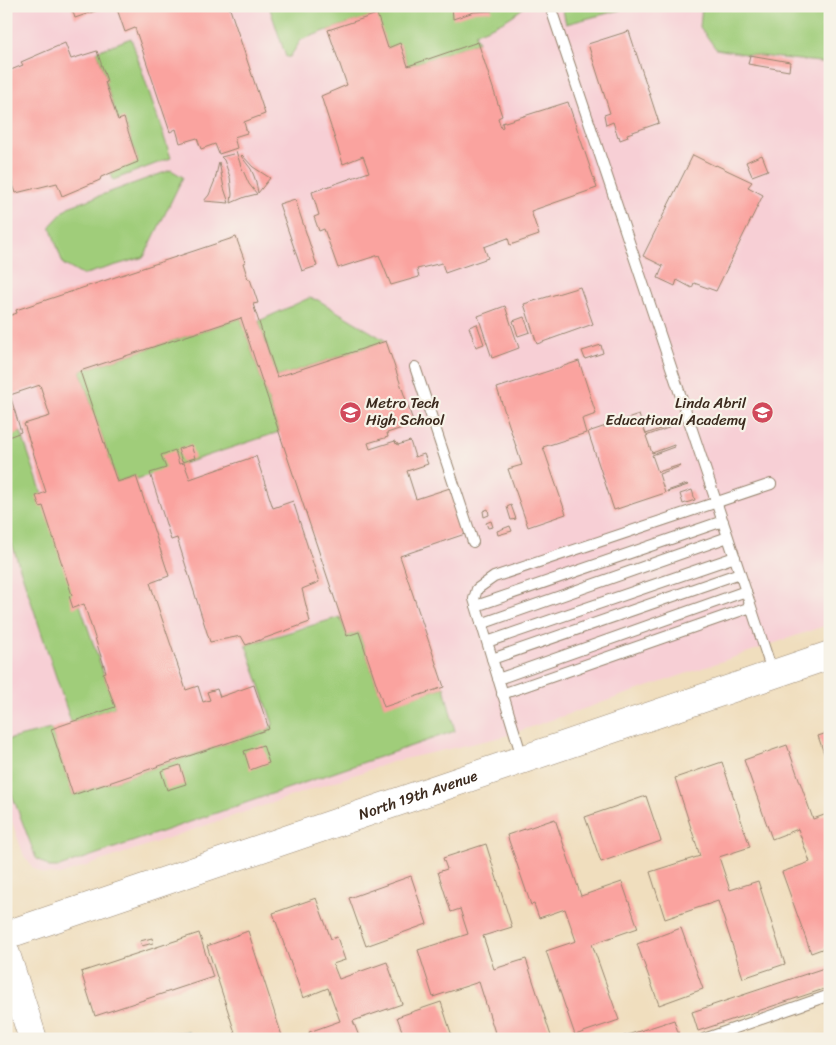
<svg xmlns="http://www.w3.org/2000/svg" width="836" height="1045" font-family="Sriracha,sans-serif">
	<rect width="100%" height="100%" fill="#f7f3e8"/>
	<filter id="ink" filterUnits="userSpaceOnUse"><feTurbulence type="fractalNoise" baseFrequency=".02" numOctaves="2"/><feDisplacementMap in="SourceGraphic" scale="10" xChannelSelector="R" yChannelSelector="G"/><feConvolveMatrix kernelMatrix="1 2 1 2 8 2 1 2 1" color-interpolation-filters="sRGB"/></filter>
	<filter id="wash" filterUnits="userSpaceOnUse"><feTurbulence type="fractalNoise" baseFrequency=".0096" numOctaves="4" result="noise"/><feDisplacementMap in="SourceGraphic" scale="20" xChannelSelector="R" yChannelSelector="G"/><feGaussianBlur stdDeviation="1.12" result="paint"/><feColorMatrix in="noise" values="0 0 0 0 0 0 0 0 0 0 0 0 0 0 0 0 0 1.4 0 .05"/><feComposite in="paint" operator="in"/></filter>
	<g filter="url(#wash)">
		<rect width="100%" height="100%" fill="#f0debe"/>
		<!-- built -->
		<path fill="#f7cfd5" d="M6,6H830V624L502,737L395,761L60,875L44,874L33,868L24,856L6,805Z"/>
		<!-- green -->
		<path fill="#a0cd7a" stroke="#6e7c4c" d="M269,6H525C511,19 493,27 475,33L478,42L408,66L400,44L388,48L376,15L328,30L301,40L290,57H286Z
			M562,6H624L620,10L566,24Z
			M702,6H830V63L750,55L716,49L700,27Z
			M131,38L171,158L113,180L111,173L138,161L124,119L118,120L105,82L107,81L97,51Z
			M171,170L183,177L144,257L82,275L63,264L50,226L68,207Z
			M309,298L318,300L386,341L277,377L259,321Z
			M241,318L279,432L137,479L135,476L117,482L80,371Z
			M21,432L115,707L71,722L6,526V438Z
			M340,617L347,636L359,632L384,706L444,687L455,731L59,867H49L36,858L6,779V740L51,729L73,795L269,729L273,724L246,645Z"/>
		<!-- water -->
		<path fill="#55bcd3" stroke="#487378" d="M188,1032L190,1039H153L152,1038L159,1034Z"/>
		<g id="blocks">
			<!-- building -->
			<path fill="#faa39f" d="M71,6H100L101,9L75,18Z
				M116,6H229L265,114L244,122L247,133L234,137L237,148L219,154L215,144L201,149L197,138L180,143L176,129L170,132L135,28L125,32Z
				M452,6H491L492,11L474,12L453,19Z
				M377,14L388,48L400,43L408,66L478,42L502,116L498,118L501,128L503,127L502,123L568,102L597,188L531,211L539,235L510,245L508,238L484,247L488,258L445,273L442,263L417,269L419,277L391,285L379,255L338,268L324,229L319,231L314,217L319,215L312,192L369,172L363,156L343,164L321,96L347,85L328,30Z
				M629,31L659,123L627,134L628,137L620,140L619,136L618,137L613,122L606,125L604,115L610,113L588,44Z
				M65,43L71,59L97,51L107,81L105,82L118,120L124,118L138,162L101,177L100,180L62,196L57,183L16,193L6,165V72L23,65L21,62Z
				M750,55L790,62L789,71L748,64Z
				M236,151L241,166L249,184L257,194L245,197L231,203L232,194L230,177L224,160L221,157L233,154Z
				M242,155L253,167L270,178L258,193L256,182L254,176L251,169L241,156Z
				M693,155L715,166L716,165L752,182L748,187L763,195L716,291L694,283L692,288L677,280L675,286L658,278L663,266L643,256Z
				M762,155L768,170L752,176L746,162Z
				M219,162L224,188L229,203L204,201L209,195L215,180Z
				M295,199L317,266L302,271L279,204Z
				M236,237L245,262L243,263L248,279H250L258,303L253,304L277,377L386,341L414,424L387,433L388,437L368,443L370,449L395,441L396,444L397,443L398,445L410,441L415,457L424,454L428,464L407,471L416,499L450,488L465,534L400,556L444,687L384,707L359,632L347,636L241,318L80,371L117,482L136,476L169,576L150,583L186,690L198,686L203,702L210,700L207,692L217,689L220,697L254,685L269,729L73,795L51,729L115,707L103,673L106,672L84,604L73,608L69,596L72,595L43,506L40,507L36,496L46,492L24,424L50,416L40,385L10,395L21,432L6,438V317L17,313L16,310Z
				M580,287L593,324L537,344L524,304Z
				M505,306L519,348L492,358L478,316Z
				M524,317L530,332L518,336L513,321Z
				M477,324L484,344L476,347L469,327Z
				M601,345L603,353L585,359L582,351Z
				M579,361L596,414L582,419L586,433L543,447L566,514L528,527L508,469L522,465L497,388Z
				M639,415L646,434L668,426V428L646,436L652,453L674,445V447L652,455L658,472L680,465L681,466L659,474L665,493L614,510L588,432Z
				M191,445L195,458L182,462L178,449Z
				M175,450L179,464L184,463L190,479L256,456L273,508L293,501L319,582L302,589L310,622L246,645L241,636L210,642L177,538L171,540L150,473L166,468L161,455Z
				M687,484L688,485L667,492V491Z
				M692,490L695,500L683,504L680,494Z
				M511,505L516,519L511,520L507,507Z
				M488,509L489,515L484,517L483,511Z
				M491,521L493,527L488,528L486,523Z
				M510,526L512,531L498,535L497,531Z
				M830,732V768H829L818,736Z
				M263,745L269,763L250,770L244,751Z
				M787,745L813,819L830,813V862L827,863L830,870V946L811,953L782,872L810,862L798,829L772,839L744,760Z
				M722,762L750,847L719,857L730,890L758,881L785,964L743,978L718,901L665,919L650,872L700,856L675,778Z
				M180,765L186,784L167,790L161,771Z
				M6,777L11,792L7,793L6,789Z
				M646,796L661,841L601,862L585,817Z
				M555,819L581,896L622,882L638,928L592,944L619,1020L575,1035L546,951L576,941L565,909L539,918L534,904L531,905L507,835Z
				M486,844L512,927L483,936L494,969L526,959L552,1039H497L479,982L433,997L418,950L468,934L460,909L451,912L438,872L447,869L443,858Z
				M411,876L427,924L366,946L349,898Z
				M316,898L331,939L337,937L345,960L333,964L339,979L387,962L402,1004L353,1021L360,1039H311L309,1032L340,1021L328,988L303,998L273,913Z
				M681,928L703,989L659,1005L637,944Z
				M248,931L283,1039H237L207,946Z
				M199,933L213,977L95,1016L81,972Z
				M152,938L153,943L142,946L140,941Z
				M830,966V987L698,1031L692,1012Z
				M441,1002L453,1039H405L397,1017Z
				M674,1020L680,1038L618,1039V1038Z
				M148,1034L150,1039H134V1038Z"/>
		</g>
	</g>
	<g filter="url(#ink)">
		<use href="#blocks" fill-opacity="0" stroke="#96846e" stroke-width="1"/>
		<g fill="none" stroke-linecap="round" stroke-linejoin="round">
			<defs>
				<path id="lane" d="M550,6L728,537L773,674
					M415,367L473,542
					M476,606L723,521
					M481,624L728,537
					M487,642L735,557
					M492,659L740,573
					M498,679L746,591
					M502,694L751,607
					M522,757L474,599L477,589L494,577L771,484
					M704,1039L830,995"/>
				<path id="secondary" d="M6,954L33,1039"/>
				<g id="primary">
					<path id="s1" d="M6,935L830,655"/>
				</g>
			</defs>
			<!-- lane casing -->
			<use href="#lane" stroke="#96846e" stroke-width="12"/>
			<!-- secondary casing -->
			<use href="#secondary" stroke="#96846e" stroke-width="29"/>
			<!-- primary casing -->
			<use href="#primary" stroke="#96846e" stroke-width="29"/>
			<!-- lane -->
			<use href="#lane" stroke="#fff" stroke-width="10"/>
			<!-- secondary -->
			<use href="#secondary" stroke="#fff" stroke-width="28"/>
			<!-- primary -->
			<use href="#primary" stroke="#fff" stroke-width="28"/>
		</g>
	</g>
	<!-- icons -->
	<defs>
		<symbol id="school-disc" viewBox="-11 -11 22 22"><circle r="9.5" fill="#d1495b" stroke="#f7f3e8"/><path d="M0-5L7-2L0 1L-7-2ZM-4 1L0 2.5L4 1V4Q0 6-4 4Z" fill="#fff"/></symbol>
	</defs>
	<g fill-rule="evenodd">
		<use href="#school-disc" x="338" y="400" width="25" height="25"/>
		<use href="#school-disc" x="750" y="400" width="25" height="25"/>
	</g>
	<g text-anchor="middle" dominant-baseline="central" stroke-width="4.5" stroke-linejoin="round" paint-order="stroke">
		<!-- poi labels -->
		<g font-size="15" fill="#3b2a1e" stroke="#f7f3e8" text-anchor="start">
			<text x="366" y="403">Metro Tech<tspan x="366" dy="17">High School</tspan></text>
			<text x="746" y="403" text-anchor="end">Linda Abril<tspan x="746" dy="17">Educational Academy</tspan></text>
		</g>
		<!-- street labels -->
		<g font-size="15" fill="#3b2a1e" stroke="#f7f3e8">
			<text stroke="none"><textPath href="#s1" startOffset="435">North 19th Avenue</textPath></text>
		</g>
	</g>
	<!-- margin -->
	<rect width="836" height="1045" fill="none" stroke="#f7f3e8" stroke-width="25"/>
</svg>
